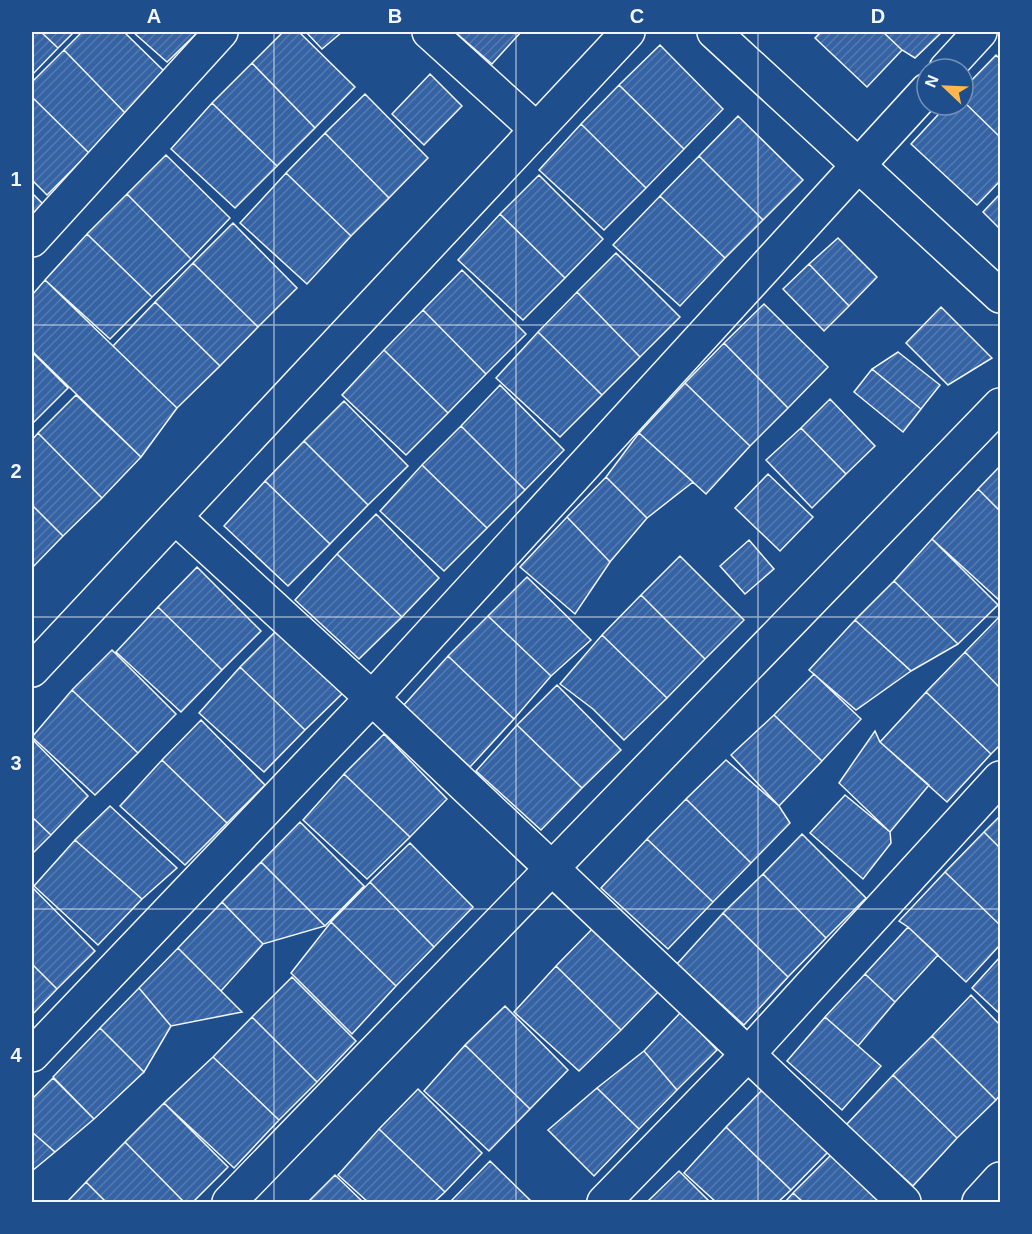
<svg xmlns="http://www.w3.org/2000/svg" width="1032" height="1234" font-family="Arial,sans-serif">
	<defs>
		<pattern id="building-hatch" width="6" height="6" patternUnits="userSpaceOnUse" patternTransform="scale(1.5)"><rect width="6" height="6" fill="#3563a3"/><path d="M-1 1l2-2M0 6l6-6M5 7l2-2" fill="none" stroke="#537ab1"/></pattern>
	</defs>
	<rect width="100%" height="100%" fill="#1f4e8c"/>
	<!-- building -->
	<path fill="url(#building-hatch)" stroke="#f2f6ff" stroke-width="1.5" d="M32,32H41L58,48L32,75Z
		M41,32H74L58,48Z
		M82,32H124L167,74L127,115L64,50Z
		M133,32H198L167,62Z
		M283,32H299L355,87L315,128L252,63Z
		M306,32H342L322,49Z
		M455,32H521L492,64Z
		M821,32H883L902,50L867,87L815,38Z
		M883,32H942L915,58L902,50Z
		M660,45L723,109L684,149L619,85Z
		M64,50L127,115L89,153L32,97V82Z
		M996,55L1000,59V137L963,101V89Z
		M252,63L315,128L277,166L212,103Z
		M430,74L462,106L424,145L392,114Z
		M619,85L684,149L646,188L581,124Z
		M365,94L428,158L389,198L325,133Z
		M32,97L89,153L47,195L32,180Z
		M963,101L1000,137V181L977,205L911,144L947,105H963Z
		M212,103L277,166L235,208L171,149Z
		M738,116L803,180L763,220L699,156Z
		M581,124L646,188L604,230L539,170Z
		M325,133L389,198L351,236L286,173Z
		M166,155L230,218L191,259L127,194Z
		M699,156L763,220L725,258L660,196Z
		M286,173L351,236L307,284L240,223Z
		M539,175L603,239L565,278L500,214Z
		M32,193L43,204L32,216Z
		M127,194L191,259L152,297L87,234Z
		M1000,194V229L983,212Z
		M660,196L725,258L680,306L613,245Z
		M500,214L565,278L523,320L458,260Z
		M233,223L297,288L258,327L193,263Z
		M87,234L152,297L110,339L45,280Z
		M838,238L877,277L849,306L809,264Z
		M616,253L680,317L640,357L577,292Z
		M193,263L258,327L220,366L155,302Z
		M809,264L849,306L824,331L783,289Z
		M462,270L526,334L486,374L423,310Z
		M45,280L177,408L141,457L32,351V295Z
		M577,292L640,357L602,395L538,332Z
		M155,302L220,366L177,408L113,346Z
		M764,304L828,367L788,408L724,343Z
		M941,307L992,358L948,385L906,343Z
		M423,310L486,374L448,413L384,350Z
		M538,332L602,395L560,437L496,378Z
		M724,343L788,408L750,446L685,383Z
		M384,350L448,413L406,455L342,395Z
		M32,352L68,388L32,424Z
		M898,352L940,385L921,409L872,369Z
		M872,369L921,409L903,432L854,392Z
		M685,383L750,446L706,494L639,433Z
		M500,385L564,450L525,490L461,426Z
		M76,395L141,457L102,498L38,433Z
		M830,399L875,446L846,474L801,428Z
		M344,401L408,466L368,505L304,441Z
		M461,426L525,490L487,528L422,465Z
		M801,428L846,474L812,508L766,460Z
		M38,433L102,498L63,536L32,505V440Z
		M639,433L693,482L647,518L606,477Z
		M304,441L368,505L330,544L265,481Z
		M422,465L487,528L444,571L380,511Z
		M1000,466V511L978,489Z
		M768,474L813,517L780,551L735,508Z
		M606,477L647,518L610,562L567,517Z
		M265,481L330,544L288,586L224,526Z
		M978,489L1000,511V598L999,600L932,539Z
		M32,505L63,536L32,568Z
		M376,514L439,578L402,617L337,554Z
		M567,517L610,562L575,614L520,567Z
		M932,539L998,605L958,644L894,581Z
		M749,540L774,569L745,594L720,566Z
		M337,554L402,617L359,659L295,600Z
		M680,556L744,620L705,659L641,595Z
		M197,567L261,631L222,670L158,607Z
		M527,577L591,640L551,676L488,616Z
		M894,581L958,644L911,671L855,620Z
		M641,595L705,659L667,698L602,635Z
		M158,607L222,670L181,712L116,652Z
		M488,616L551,676L514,719L448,656Z
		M1000,616V688L965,652Z
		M855,620L911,671L856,710L809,670Z
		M280,627L344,692L305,730L240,667Z
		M602,635L667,698L624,740L593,709L560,684Z
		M112,650L176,714L138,753L72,690Z
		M965,652L1000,688V745L991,754L926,692Z
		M448,656L514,719L470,767L403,706Z
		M240,667L305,730L264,772L199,713Z
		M814,674L861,719L822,761L774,715Z
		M557,685L621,750L582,788L517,725Z
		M72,690L138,753L95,795L32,737Z
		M926,692L991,754L947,802L880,742Z
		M774,715L822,761L779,806L731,755Z
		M201,720L265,785L227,823L162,760Z
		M517,725L582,788L541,830L476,771Z
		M875,731L880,742L929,785L890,832L839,783Z
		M384,734L447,799L410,837L344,774Z
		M32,739L88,796L51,835L32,817Z
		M162,760L227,823L185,865L120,806Z
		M726,760L779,806L790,823L751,863L686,799Z
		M344,774L410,837L367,879L303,820Z
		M845,795L890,832L891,843L863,879L810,833Z
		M686,799L751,863L713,902L647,839Z
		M110,806L177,868L142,899L75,840Z
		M1000,816V848L984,832Z
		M32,817L51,835L32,854Z
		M300,822L364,886L325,926L261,862Z
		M984,832L1000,848V925L945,872Z
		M802,834L866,898L826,938L763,874Z
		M647,839L713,902L668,949L601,888Z
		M75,840L142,899L98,945L34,886Z
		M410,843L473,907L434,947L370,882Z
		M261,862L325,926L263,944L222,902Z
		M945,872L1000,925V945L966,982L908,927L899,921Z
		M763,874L826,938L788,977L723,913Z
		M370,882L434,947L396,986L331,922Z
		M32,887L95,951L57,989L32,964Z
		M222,902L263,944L221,991L178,948Z
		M723,913L788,977L744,1025L677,964Z
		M331,922L396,986L352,1034L291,973Z
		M595,926L659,991L621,1030L556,966Z
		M908,927L938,955L895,1002L865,974Z
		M178,948L242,1012L171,1026L139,988Z
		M1000,957V1014L972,988Z
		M32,964L57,989L32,1015Z
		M556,966L621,1030L579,1071L514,1012Z
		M865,974L895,1002L858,1046L825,1017Z
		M292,977L356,1041L317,1082L252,1017Z
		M139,988L171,1026L144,1072L100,1028Z
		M971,995L1000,1025V1095L996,1100L932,1036Z
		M505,1006L568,1070L530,1109L465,1045Z
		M681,1012L717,1050L677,1090L644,1051Z
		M252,1017L317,1082L279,1120L213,1057Z
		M825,1017L881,1066L842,1110L787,1061Z
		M100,1028L144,1072L94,1119L53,1077Z
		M932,1036L996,1100L957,1138L893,1075Z
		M465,1045L530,1109L489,1151L424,1091Z
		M644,1051L677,1090L639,1129L597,1088Z
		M213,1057L279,1120L234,1168L164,1103Z
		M893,1075L957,1138L913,1186L846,1125Z
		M53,1078L94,1119L55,1152L32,1132V1099Z
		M765,1087L829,1151L791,1190L726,1127Z
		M597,1088L639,1129L594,1176L548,1130Z
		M418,1089L482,1153L445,1192L379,1129Z
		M164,1103L228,1167L193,1202H184L125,1142Z
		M726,1127L791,1190L778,1202H716L684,1173Z
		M379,1129L445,1192L434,1202H368L338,1175Z
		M32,1132L55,1152L32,1171Z
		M125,1142L184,1202H106L86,1182Z
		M832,1154L882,1202H803L793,1193Z
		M490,1161L532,1202H453L451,1201Z
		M679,1171L710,1202H647Z
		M335,1175L363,1202H308Z
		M86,1182L106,1202H67Z
		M793,1193L803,1202H785Z"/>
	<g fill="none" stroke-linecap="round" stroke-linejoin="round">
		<defs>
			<path id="minor" d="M429,32L537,130
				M714,32L1000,296
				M946,69L980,32
				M32,240L221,32
				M175,517L372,698L904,1202
				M32,670L628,32
				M32,1055L372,698L927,90
				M229,1202L1000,405
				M604,1202L748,1054L1000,778
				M979,1202L1000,1179"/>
		</defs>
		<!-- minor casing -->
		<use href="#minor" stroke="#f2f6ff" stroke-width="36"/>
		<!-- minor -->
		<use href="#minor" stroke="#1f4e8c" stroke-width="33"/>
	</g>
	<!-- grid -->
	<path fill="none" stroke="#f2f6ff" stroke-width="1.5" stroke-opacity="0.55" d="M274,32V1202M516,32V1202M758,32V1202M32,325H1000M32,617H1000M32,909H1000"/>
	<!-- border -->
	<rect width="1032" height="1234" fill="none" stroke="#1f4e8c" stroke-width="66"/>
	<!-- north arrow -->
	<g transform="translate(945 87) rotate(293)"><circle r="28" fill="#1f4e8c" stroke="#7391ba" stroke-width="1.5"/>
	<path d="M0-4.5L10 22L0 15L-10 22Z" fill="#ffb74d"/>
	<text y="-9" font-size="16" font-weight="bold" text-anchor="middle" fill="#f2f6ff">N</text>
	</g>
	<rect x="33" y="33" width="966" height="1168" fill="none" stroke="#f2f6ff" stroke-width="2"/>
	<g font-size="20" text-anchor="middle" font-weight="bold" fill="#f2f6ff">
		<text x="154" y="23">A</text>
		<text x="395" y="23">B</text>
		<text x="637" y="23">C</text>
		<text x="878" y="23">D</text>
		<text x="16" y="186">1</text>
		<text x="16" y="478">2</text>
		<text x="16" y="770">3</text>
		<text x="16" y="1062">4</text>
	</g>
</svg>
